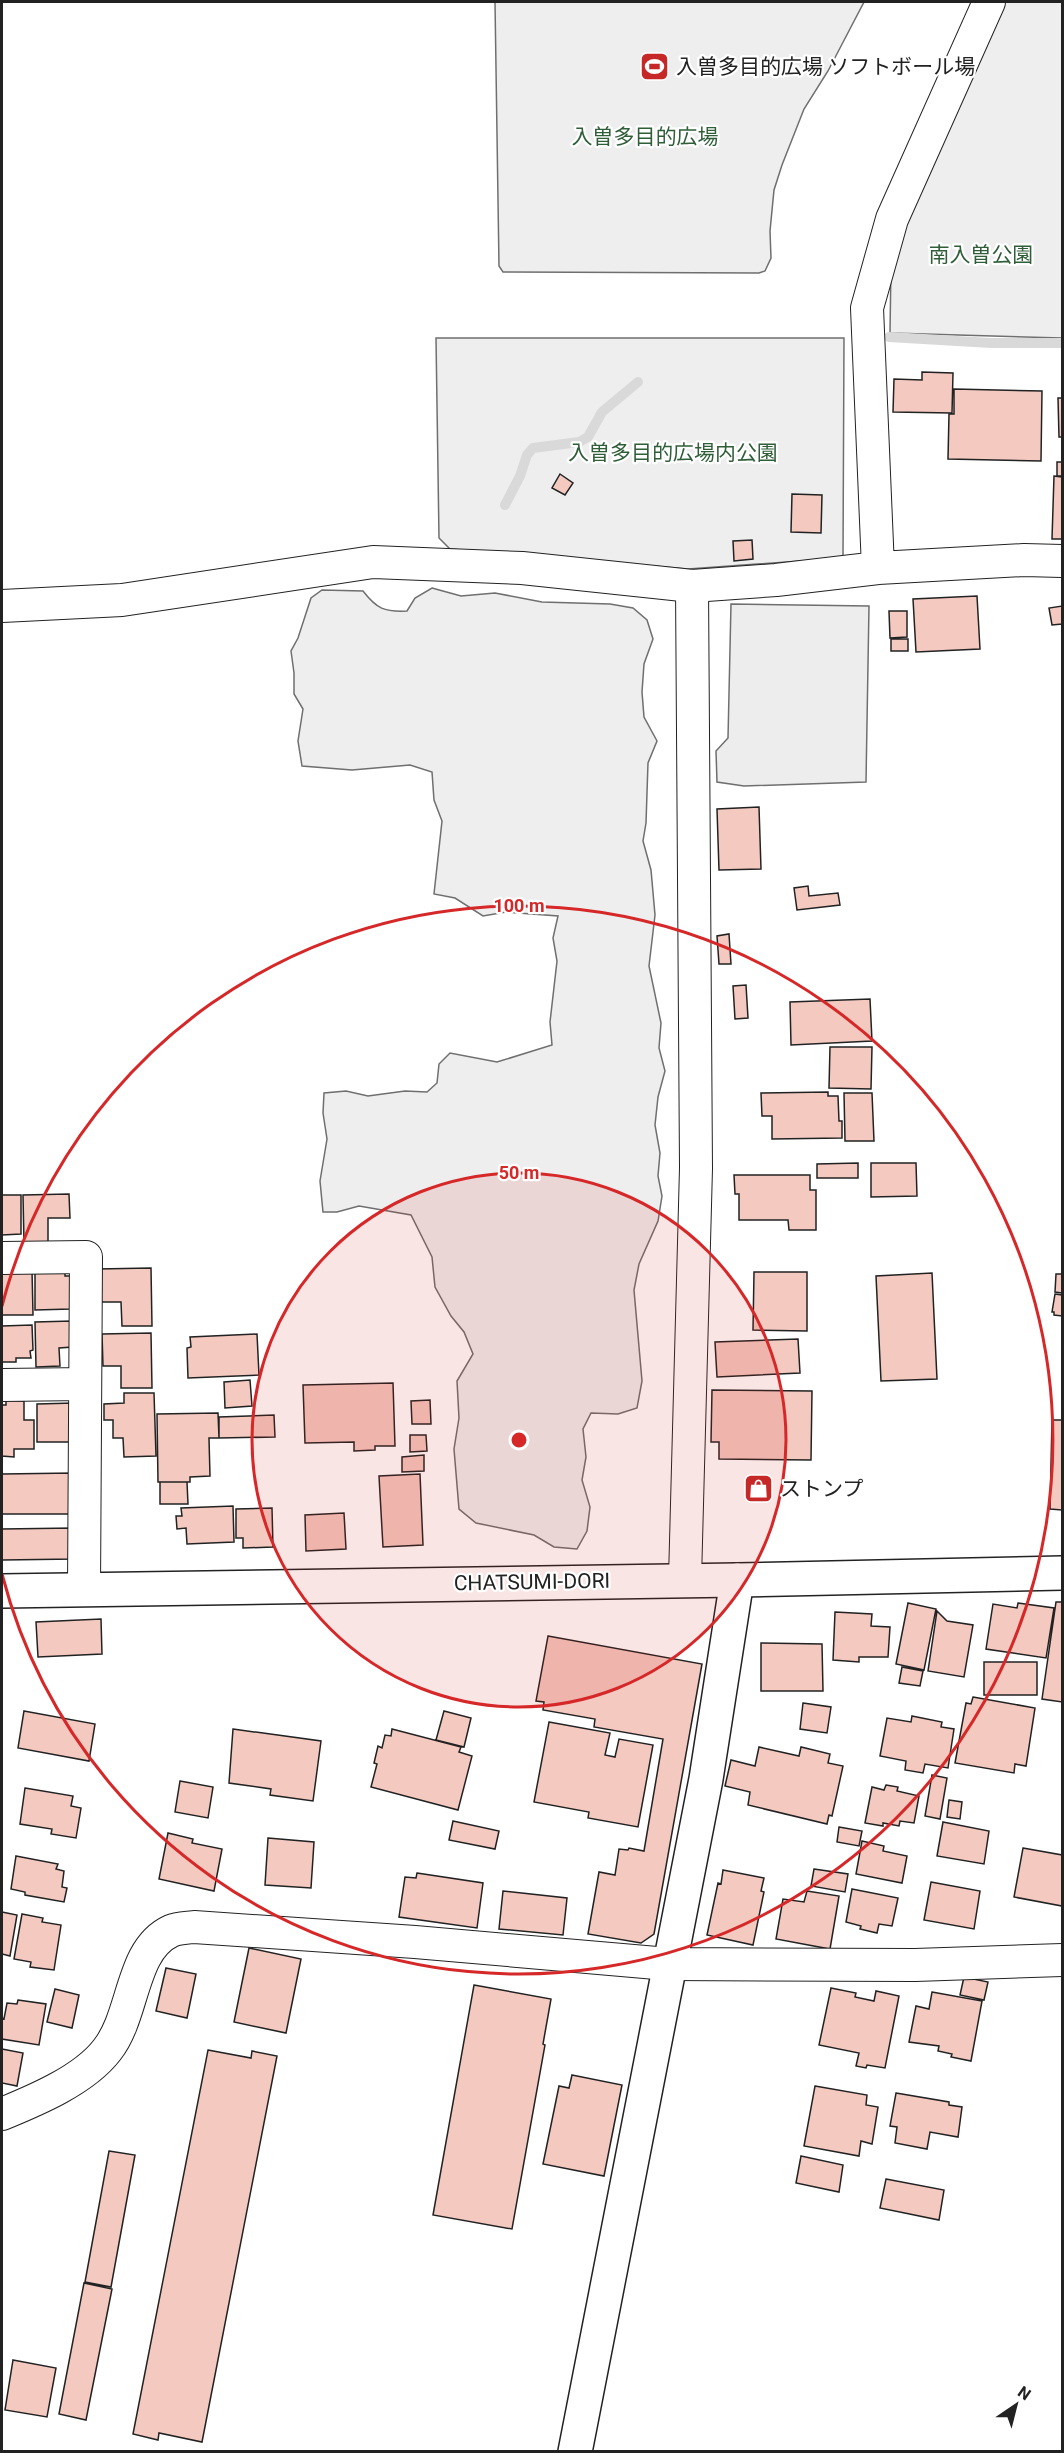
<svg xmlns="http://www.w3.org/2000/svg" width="1064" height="2453" font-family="Roboto,'Noto Sans JP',sans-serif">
	<rect width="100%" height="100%" fill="#fff"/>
	<!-- green -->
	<path fill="#eee" stroke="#6f6f6f" stroke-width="1.5" d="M495,2H864L828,71L804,109L782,165L774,190L770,231L771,258L765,271L759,273L503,272L499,266Z
		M1002,2H1062V338L890,333L891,266L917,194Z
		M436,338H844L843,558L688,569L450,549L439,538Z
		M432,588L461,596L495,593L542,602L610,604L633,608L647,620L653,639L644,664L642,692L644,717L657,741L648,763L646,823L643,841L651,870L655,915L649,966L661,1023L659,1048L665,1071L658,1097L655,1125L660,1153L658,1176L662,1196L658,1221L639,1264L634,1290L642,1381L637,1408L618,1414L591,1413L583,1429L586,1457L582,1480L590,1507L587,1531L577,1549L554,1547L534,1535L476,1523L459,1509L454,1449L459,1418L457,1381L473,1354L464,1332L451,1316L435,1287L432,1257L411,1215L359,1206L337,1212H323L320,1181L327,1139L323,1113L324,1093L346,1091L368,1096L405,1091L427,1092L437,1083L439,1064L450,1053L497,1062L552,1045L550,1022L557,961L553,938L558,916L506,912L483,916L455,898L434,894L442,821L434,800L432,772L410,765L352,770L302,766L298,741L303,709L294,694V673L291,651L298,638L311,598L322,590L363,591C377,609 384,612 407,611L415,598Z"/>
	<!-- parking -->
	<path fill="#ededed" stroke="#6f6f6f" stroke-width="1.5" d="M731,604L869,606L866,782L744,786L717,782L716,751L728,738Z"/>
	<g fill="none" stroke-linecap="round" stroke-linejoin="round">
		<!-- stream -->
		<path stroke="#d9d9d9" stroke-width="10" d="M889,337L991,343H1062
			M505,505L520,476L527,455L533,448L579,442L588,437L602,412L638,382"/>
	</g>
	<!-- building -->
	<path fill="#f3c9c0" stroke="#222" stroke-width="1.5" d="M922,372L953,373L952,413L893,412L894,379L922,380Z
		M954,389L1042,391L1041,461L948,459L949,414H954Z
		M1058,398H1062V437H1059Z
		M1057,462H1062V476H1057Z
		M560,474L573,483L565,495L552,488Z
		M1054,476L1062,477V539H1052Z
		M792,494L822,495L821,533L791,532Z
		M752,540L753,559L734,561L733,541Z
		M977,596L980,649L916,652L913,599Z
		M1062,606V624L1052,625L1049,608Z
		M889,611H907V637L890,638Z
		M891,639H908V651H891Z
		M759,807L761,869L719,870L717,809Z
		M808,886L809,896L838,893L840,905L797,910L794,888Z
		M729,934L731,964H719L717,936Z
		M746,985L748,1018L735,1019L733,986Z
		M870,999L872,1041L791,1045L790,1002Z
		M830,1047H872L871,1089L829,1088Z
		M828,1092V1096H838L839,1121H842V1138L772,1139V1116H762L761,1093Z
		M844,1093H872L874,1141H845Z
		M858,1163V1178H817V1164Z
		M871,1163H916L917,1196L871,1197Z
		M734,1175H810V1190H816V1230H789L788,1220H739V1194H735Z
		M69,1194L70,1218H48V1243L24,1244L23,1195Z
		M2,1195H21V1234L2,1235Z
		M151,1268L152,1326H122L121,1302H97V1269Z
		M32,1270L33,1315H2V1271Z
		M35,1271H65V1276H71V1309L35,1310Z
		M754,1272H807V1331L753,1330Z
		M932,1273L937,1379L881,1381L876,1276Z
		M1056,1274H1062V1293L1055,1292Z
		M1055,1294L1062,1295V1316L1054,1315V1312H1052Z
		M72,1321L73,1347L59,1348L60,1366L36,1367L35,1322Z
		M32,1325L33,1350L30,1351L31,1358H16V1362H2V1326Z
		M151,1333L152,1388H121V1366H103L102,1334Z
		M257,1334L259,1375L188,1378L187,1348L191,1347L190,1337Z
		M798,1339L800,1373L717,1377L715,1342Z
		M250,1380L252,1406L225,1408L224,1382Z
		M393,1383L395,1446H375V1450L354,1451V1442L305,1443L303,1385Z
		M712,1390L812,1391L811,1460L719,1459V1442H711Z
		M124,1393H154L156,1456L124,1457L123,1438H113V1420H104V1404L124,1403Z
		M6,1400L24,1401V1420H34V1449H14V1457L2,1456V1405H6Z
		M430,1400L431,1424H412L411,1401Z
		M74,1403V1435H69V1442H37V1404Z
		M218,1413L219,1438H209L210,1476L190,1477V1482H158L157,1414Z
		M274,1415L275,1437L219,1438V1417Z
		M1052,1420H1062V1510L1050,1509Z
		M410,1435H426L427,1451L410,1452Z
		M424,1455V1471L402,1472V1457Z
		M74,1473L75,1514H2V1474Z
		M420,1474L423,1545L383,1547L379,1476Z
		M160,1482H187L188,1504H160Z
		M233,1506L234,1542L187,1544L186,1528L177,1529L176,1516H182L181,1508Z
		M272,1508L273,1547L243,1548V1538H236V1509Z
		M344,1513L346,1549L306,1551L305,1515Z
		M74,1528L75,1559L2,1560V1529Z
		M1056,1602H1062V1702L1042,1699Z
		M908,1603L936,1609L924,1670L896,1664Z
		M1018,1603L1054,1608L1046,1658L986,1649L993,1604L1017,1608Z
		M937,1611L947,1621L973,1625L964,1677L928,1671Z
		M835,1612L872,1614L871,1626L890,1627L888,1657H859V1662L833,1660Z
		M101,1619L102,1654L38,1657L36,1622Z
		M548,1636L702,1664L654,1934L641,1943L588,1934L599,1872L615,1875L619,1849L628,1850L629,1848L644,1851L663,1739L594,1727L595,1719L543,1710L544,1702L536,1701Z
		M761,1643L822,1644L823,1691H761Z
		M984,1662H1037V1695H984Z
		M902,1667L923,1671L920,1686L899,1683Z
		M973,1697L1035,1708L1026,1766L1015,1764L1014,1773L955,1763L966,1703L971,1704Z
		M803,1703L831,1707L827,1733L800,1729Z
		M24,1711L95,1724L89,1761L18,1748Z
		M444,1711L471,1718L464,1747L436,1740Z
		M912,1716L942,1722L941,1727L954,1729L948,1768L925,1764L923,1773L905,1770L906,1761L880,1756L887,1718L911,1722Z
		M549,1722L610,1733L605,1755L615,1757L619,1739L653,1745L638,1827L588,1818L589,1812L534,1802Z
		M233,1729L321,1741L313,1801L270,1795L271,1789L229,1783Z
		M392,1729L461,1747L459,1752L472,1756L458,1810L371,1787L377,1764L374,1763L378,1746L382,1748L385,1735L391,1736Z
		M759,1747L799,1756L801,1747L830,1754L828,1763L843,1766L832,1816L829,1815L827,1824L748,1805L750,1792L725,1786L731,1760L755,1766Z
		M932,1775L947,1778L940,1819L925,1816Z
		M180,1781L213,1787L208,1818L175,1812Z
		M886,1785L898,1787L897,1791L919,1796L914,1823L900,1821L899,1826L883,1823V1826L865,1823L872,1787L884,1790Z
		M25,1788L73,1796L71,1806L81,1808L76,1838L51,1834L52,1829L20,1824Z
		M949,1800L962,1802L960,1819L947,1817Z
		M453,1821L499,1831L495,1849L449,1840Z
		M943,1822L989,1831L984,1864L937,1856Z
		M839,1827L862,1831L859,1846L837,1842Z
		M168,1833L193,1839L192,1843L222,1849L214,1891L159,1879Z
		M268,1838L314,1842L311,1888L265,1885Z
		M862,1841L884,1846L883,1851L907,1856L902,1883L856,1874Z
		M1023,1848L1062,1855V1906L1014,1897Z
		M16,1856L58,1864L56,1869L64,1871L62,1887L67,1888L64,1902L25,1895V1892L11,1889Z
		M814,1869L848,1874L845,1892L811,1886Z
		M723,1870L764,1878L761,1891L764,1892L753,1945L707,1935L718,1883L721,1884Z
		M417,1873L483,1883L477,1928L399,1917L405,1877L416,1878Z
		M931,1882L980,1891L974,1929L924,1920Z
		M852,1889L898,1898L892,1926L879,1924L877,1933L860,1929L861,1926L846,1922Z
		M503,1891L567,1898L563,1935L499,1929Z
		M807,1891L839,1896L830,1949L776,1939L783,1899L804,1902Z
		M2,1912L17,1915L10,1956L2,1954Z
		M22,1914L43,1918L42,1922L61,1925L54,1970L30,1967L31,1962L14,1959Z
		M249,1948L301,1959L286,2033L234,2022Z
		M166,1968L196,1974L187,2018L156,2011Z
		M964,1977L988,1982L984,2000L960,1995Z
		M474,1985L551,1999L543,2044L545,2045L512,2229L433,2215Z
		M831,1988L856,1993L855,1997L874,2001L876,1991L899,1996L885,2068L867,2065L866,2068L856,2066L859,2053L819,2045Z
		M55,1989L79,1995L72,2028L47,2022Z
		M932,1992L982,2001L971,2061L951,2057L952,2054L938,2051L939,2046L909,2042L916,2006L929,2009Z
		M18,2000L46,2004L39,2045L2,2039V2018L4,2019L7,2003L17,2004Z
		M2,2049L23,2053L17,2086L2,2083Z
		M208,2050L251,2058L252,2051L277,2056L202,2442L159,2433L158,2440L133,2434Z
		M572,2075L622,2085L604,2176L543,2164L559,2086L569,2088Z
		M815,2086L867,2095L866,2105L878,2107L872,2144L861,2141L859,2156L804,2146Z
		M896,2093L949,2102V2105L962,2107L958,2137L930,2132L927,2149L895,2143L897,2127L890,2126Z
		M109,2151L135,2155L111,2287L85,2282Z
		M801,2156L843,2165L839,2192L796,2183Z
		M886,2179L944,2190L939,2220L880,2208Z
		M84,2283L112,2289L86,2420L59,2414Z
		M13,2360L56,2368L47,2417L5,2410Z"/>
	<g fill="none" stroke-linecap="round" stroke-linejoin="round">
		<defs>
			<path id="minor" d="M878,568L867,308L892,219L989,2
				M2,606L122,600L373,562L522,568L692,586L776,580L878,568L1024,560L1062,561
				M2,1258L86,1257L84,1590
				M2,1385L85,1384
				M685,1579L696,1168L692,586
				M2,2114C36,2100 84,2080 107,2050C135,2015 130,1950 171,1931C178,1928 187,1928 194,1927L415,1942L668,1964L915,1965L1062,1960"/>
			<path id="tertiary" d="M575,2452L706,1779L737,1580"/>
			<path id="primary" d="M2,1591L737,1580L1062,1573"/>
		</defs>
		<!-- minor casing -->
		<use href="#minor" stroke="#222" stroke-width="34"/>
		<!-- tertiary casing -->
		<use href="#tertiary" stroke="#222" stroke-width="36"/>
		<!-- primary casing -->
		<use href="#primary" stroke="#222" stroke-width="36"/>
		<!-- minor -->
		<use href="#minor" stroke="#fff" stroke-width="32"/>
		<!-- tertiary -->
		<use href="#tertiary" stroke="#fff" stroke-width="33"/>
		<!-- primary -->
		<use href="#primary" stroke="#fff" stroke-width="33"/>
	</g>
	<!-- distance rings -->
	<circle cx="519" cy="1440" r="267" fill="#d62828" fill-opacity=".12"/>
	<g fill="none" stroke="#d62828" stroke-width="3">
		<circle cx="519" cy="1440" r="267"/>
		<path d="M2 1306A534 534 0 1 1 2 1574"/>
	</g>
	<!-- icons -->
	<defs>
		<symbol id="stadium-square" viewBox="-11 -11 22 22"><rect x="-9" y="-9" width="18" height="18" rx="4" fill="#c62828" stroke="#fff"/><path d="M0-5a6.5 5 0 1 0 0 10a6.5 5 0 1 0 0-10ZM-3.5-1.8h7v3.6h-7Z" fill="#fff"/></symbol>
		<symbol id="shop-square" viewBox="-11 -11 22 22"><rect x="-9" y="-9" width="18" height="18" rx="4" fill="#c62828" stroke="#fff"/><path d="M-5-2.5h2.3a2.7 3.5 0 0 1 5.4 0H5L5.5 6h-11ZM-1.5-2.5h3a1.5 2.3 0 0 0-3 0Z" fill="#fff"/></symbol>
	</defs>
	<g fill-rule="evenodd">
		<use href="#stadium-square" x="638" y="50" width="33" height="33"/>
		<use href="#shop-square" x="742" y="1472" width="33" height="33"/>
	</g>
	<g text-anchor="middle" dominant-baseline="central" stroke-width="4.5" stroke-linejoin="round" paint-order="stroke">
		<!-- poi labels -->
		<g font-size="21" fill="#222" stroke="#fff" text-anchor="start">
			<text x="676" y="67">入曽多目的広場 ソフトボール場</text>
			<text x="780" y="1489">ストンプ</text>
		</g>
		<!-- park labels -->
		<g font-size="21" fill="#2f5e38" stroke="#fff">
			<text x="645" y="137">入曽多目的広場</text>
			<text x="981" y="255">南入曽公園</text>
			<text x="673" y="453">入曽多目的広場内公園</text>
		</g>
		<!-- street labels -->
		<g font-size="21" fill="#222" stroke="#fff">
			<text transform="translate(532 1582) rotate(-1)">CHATSUMI-DORI</text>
		</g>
	</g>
	<circle cx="519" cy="1440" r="9" fill="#d62828" stroke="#fff" stroke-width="3"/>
	<g font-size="18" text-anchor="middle" font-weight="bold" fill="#d62828" stroke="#fff" stroke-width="4.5" stroke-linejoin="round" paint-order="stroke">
		<text x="519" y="912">100 m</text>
		<text x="519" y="1179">50 m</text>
	</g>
	<!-- border -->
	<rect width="1064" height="2453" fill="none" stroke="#222222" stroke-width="6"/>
	<!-- north arrow -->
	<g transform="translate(1016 2405) rotate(35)" stroke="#ffffff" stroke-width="4.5" paint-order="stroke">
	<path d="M0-4.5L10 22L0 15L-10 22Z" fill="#222222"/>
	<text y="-9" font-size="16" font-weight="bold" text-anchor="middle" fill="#222222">N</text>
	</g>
</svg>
